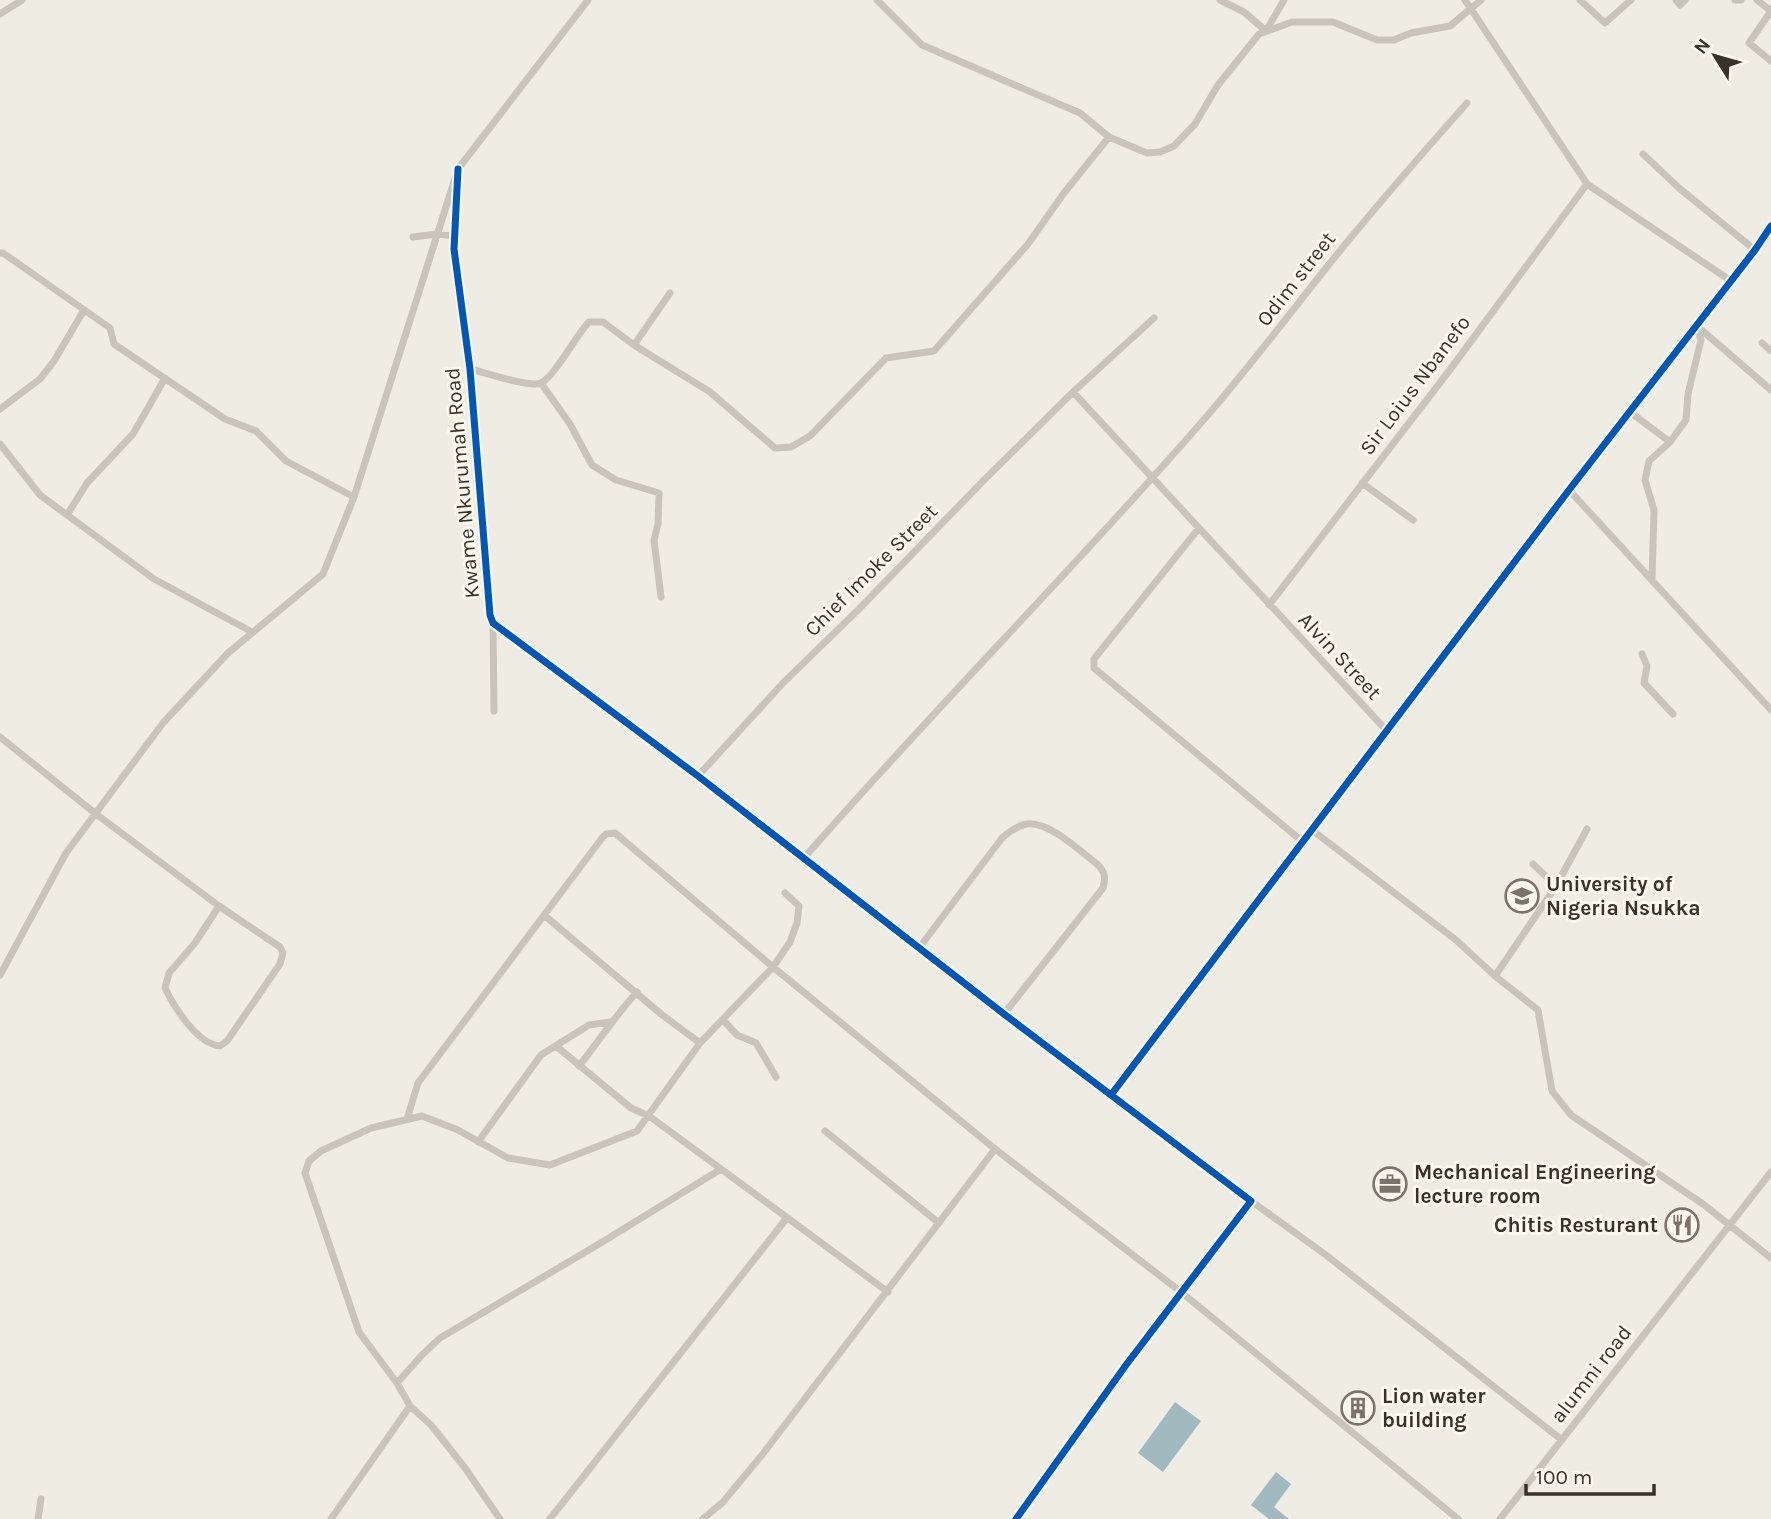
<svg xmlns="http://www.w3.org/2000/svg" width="1771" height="1519" font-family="Karla,sans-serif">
	<rect width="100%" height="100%" fill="#efece4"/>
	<!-- water -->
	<path fill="#a1bac0" d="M1175,1402L1201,1421L1163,1472L1138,1453Z
		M1276,1472L1291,1484L1274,1507L1289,1519H1269L1251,1505Z"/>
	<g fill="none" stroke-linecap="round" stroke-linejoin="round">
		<!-- minor -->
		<path stroke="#c8c4bc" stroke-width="7" d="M877,0L922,45L1080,113L1109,137L1147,153L1160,152L1174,146L1195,124L1218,85L1259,34L1292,22H1333L1377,40H1394L1411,33L1450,26L1481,0
			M1220,0L1244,12L1266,31L1284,0
			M1465,0L1587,184L1731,281
			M1580,0L1605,23L1631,0
			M1676,0L1680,5L1685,0
			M1735,0H1741
			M1757,0L1771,11L1749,43L1771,61
			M0,14L22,0
			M1643,154L1679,188L1755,250
			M458,169L454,249L470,369L490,615L493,623L698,776L1004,1014L1251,1201L1126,1365L1016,1519
			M413,237L437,234L455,236
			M0,253H3L110,328L114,344L225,419L256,431L286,461L354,497
			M1697,326L1771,390
			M1762,343L1771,351
			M634,345L670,293
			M470,369C484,372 529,388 541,383C555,376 576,335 589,322H603L634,345L710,392L775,448L791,447L810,436L886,358L934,351L1028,244L1064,193L1109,137
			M541,383L570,424L592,465L616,480L659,493L658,524L654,540L661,597
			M1073,392L1387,731
			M0,409L40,379L54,361L84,310
			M1630,412L1670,442L1649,461L1645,480L1654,510L1652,580
			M1670,442L1686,420L1688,394L1701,340L1697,326
			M0,444L40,495L154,579L252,632
			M1362,483L1413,520
			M1569,490L1771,710
			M67,515L87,483L133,434L165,378
			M1199,528L1094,659V668L1303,842
			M1269,605L1449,371L1587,184
			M493,623L494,711
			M1642,654L1647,666L1644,683L1673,714
			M0,737L96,814L219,906L280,947L283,953L280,964L227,1041L220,1046C197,1044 174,1007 165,988L169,973L195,943L219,906
			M698,776L783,683L858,610L984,480L1073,392L1154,318
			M1312,830L1456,940L1495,976L1538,1010L1552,1091L1571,1115L1703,1204L1771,1258
			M804,858C933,710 1071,572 1200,424C1244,374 1284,321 1326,268C1371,212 1419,157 1467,103
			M1533,864L1556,886L1587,829
			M544,915L661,1014L700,1043
			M919,948L1002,838C1009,832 1017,826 1026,824C1048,820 1080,851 1097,864C1105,872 1106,877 1103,888L1004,1014
			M0,975L66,853L163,723L228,653L323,574L354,497L458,169L588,0
			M1495,976L1556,886
			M723,1020L737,1035L756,1043L776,1077
			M556,1046L631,1108L649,1116L888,1292
			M579,1066C599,1041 615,1016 637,992
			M1111,1095L1569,490L1755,250L1771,226
			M407,1119L418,1083L602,838L606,834L615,833L773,967L995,1149L1181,1292L1458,1519
			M825,1131L939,1223
			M478,1142L541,1055L589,1025L610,1022
			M1251,1201L1326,1255L1562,1440
			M397,1383L422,1355L440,1338L599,1244L721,1169
			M38,1519L41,1499
			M331,1519L410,1406
			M500,1519L465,1468L431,1425L410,1406L397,1383L359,1332L305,1173L309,1161L321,1151L371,1128L422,1116L458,1130L508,1158L550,1165L637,1131L700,1043L773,967L790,942L797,923L799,906L785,893
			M550,1519L786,1219
			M703,1519L723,1502L762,1455L995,1149
			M1500,1519L1771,1172"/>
		<defs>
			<path id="cycleway" d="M458,169L454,249L470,369L490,615L493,623L698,776L1004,1014L1251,1201L1126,1365L1016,1519
				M1111,1095L1569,490L1755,250L1771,226"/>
		</defs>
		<!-- cycleway casing -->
		<use href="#cycleway" stroke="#faf7ec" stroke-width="11"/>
		<!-- cycleway -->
		<use href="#cycleway" stroke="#0057b8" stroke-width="7"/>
	</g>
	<!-- icons -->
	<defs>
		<symbol id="university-ring" viewBox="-11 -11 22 22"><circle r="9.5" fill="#faf7ec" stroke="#79736b" stroke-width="1.5"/><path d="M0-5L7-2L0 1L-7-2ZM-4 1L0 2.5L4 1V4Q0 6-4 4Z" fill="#79736b"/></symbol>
		<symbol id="office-ring" viewBox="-11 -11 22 22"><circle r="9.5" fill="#faf7ec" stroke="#79736b" stroke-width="1.5"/><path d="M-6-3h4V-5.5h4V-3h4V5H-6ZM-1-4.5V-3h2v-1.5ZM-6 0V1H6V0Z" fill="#79736b"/></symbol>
		<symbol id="restaurant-ring" viewBox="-11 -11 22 22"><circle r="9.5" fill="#faf7ec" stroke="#79736b" stroke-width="1.5"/><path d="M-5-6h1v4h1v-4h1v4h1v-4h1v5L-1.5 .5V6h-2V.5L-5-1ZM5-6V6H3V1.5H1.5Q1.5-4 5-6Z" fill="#79736b"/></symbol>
		<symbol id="building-ring" viewBox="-11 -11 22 22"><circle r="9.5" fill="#faf7ec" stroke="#79736b" stroke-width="1.5"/><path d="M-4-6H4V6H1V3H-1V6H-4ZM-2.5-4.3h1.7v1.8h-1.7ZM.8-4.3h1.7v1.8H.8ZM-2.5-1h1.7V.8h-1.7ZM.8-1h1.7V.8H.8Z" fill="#79736b"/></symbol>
	</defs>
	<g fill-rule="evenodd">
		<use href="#university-ring" x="1503" y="877" width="38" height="38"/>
		<use href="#office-ring" x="1371" y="1165" width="38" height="38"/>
		<use href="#restaurant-ring" x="1663" y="1206" width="38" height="38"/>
		<use href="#building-ring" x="1339" y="1389" width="38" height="38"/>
	</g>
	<g text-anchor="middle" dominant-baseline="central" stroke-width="6" stroke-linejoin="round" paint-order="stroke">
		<!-- street labels -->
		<g font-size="21" fill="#39322a" stroke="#faf7ec">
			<text transform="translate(1296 279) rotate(-52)">Odim street</text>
			<text transform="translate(1415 385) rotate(-53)">Sir Loius Nbanefo</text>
			<text transform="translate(462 483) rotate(-95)">Kwame Nkurumah Road</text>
			<text transform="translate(871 570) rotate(-45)">Chief Imoke Street</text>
			<text transform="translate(1340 656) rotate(47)">Alvin Street</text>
			<text transform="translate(1591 1374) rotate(-52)">alumni road</text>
		</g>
		<!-- poi labels -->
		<g font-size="21" font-weight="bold" fill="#39322a" stroke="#faf7ec" text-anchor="start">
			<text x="1546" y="884">University of<tspan x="1546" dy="24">Nigeria Nsukka</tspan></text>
			<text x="1414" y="1172">Mechanical Engineering<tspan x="1414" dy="24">lecture room</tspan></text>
			<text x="1658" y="1225" text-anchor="end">Chitis Resturant</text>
			<text x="1382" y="1396">Lion water<tspan x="1382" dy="24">building</tspan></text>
		</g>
	</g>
	<!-- north arrow -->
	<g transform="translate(1715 56) rotate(307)" stroke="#faf7ec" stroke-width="5" paint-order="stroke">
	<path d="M0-5L12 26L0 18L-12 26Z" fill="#39322a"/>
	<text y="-10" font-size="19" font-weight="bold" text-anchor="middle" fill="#39322a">N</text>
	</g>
	<!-- scale -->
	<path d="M1526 1484v10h128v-10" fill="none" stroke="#39322a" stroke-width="3.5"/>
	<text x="1536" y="1484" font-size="21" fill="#39322a" stroke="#faf7ec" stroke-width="5" paint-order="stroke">100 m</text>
</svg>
